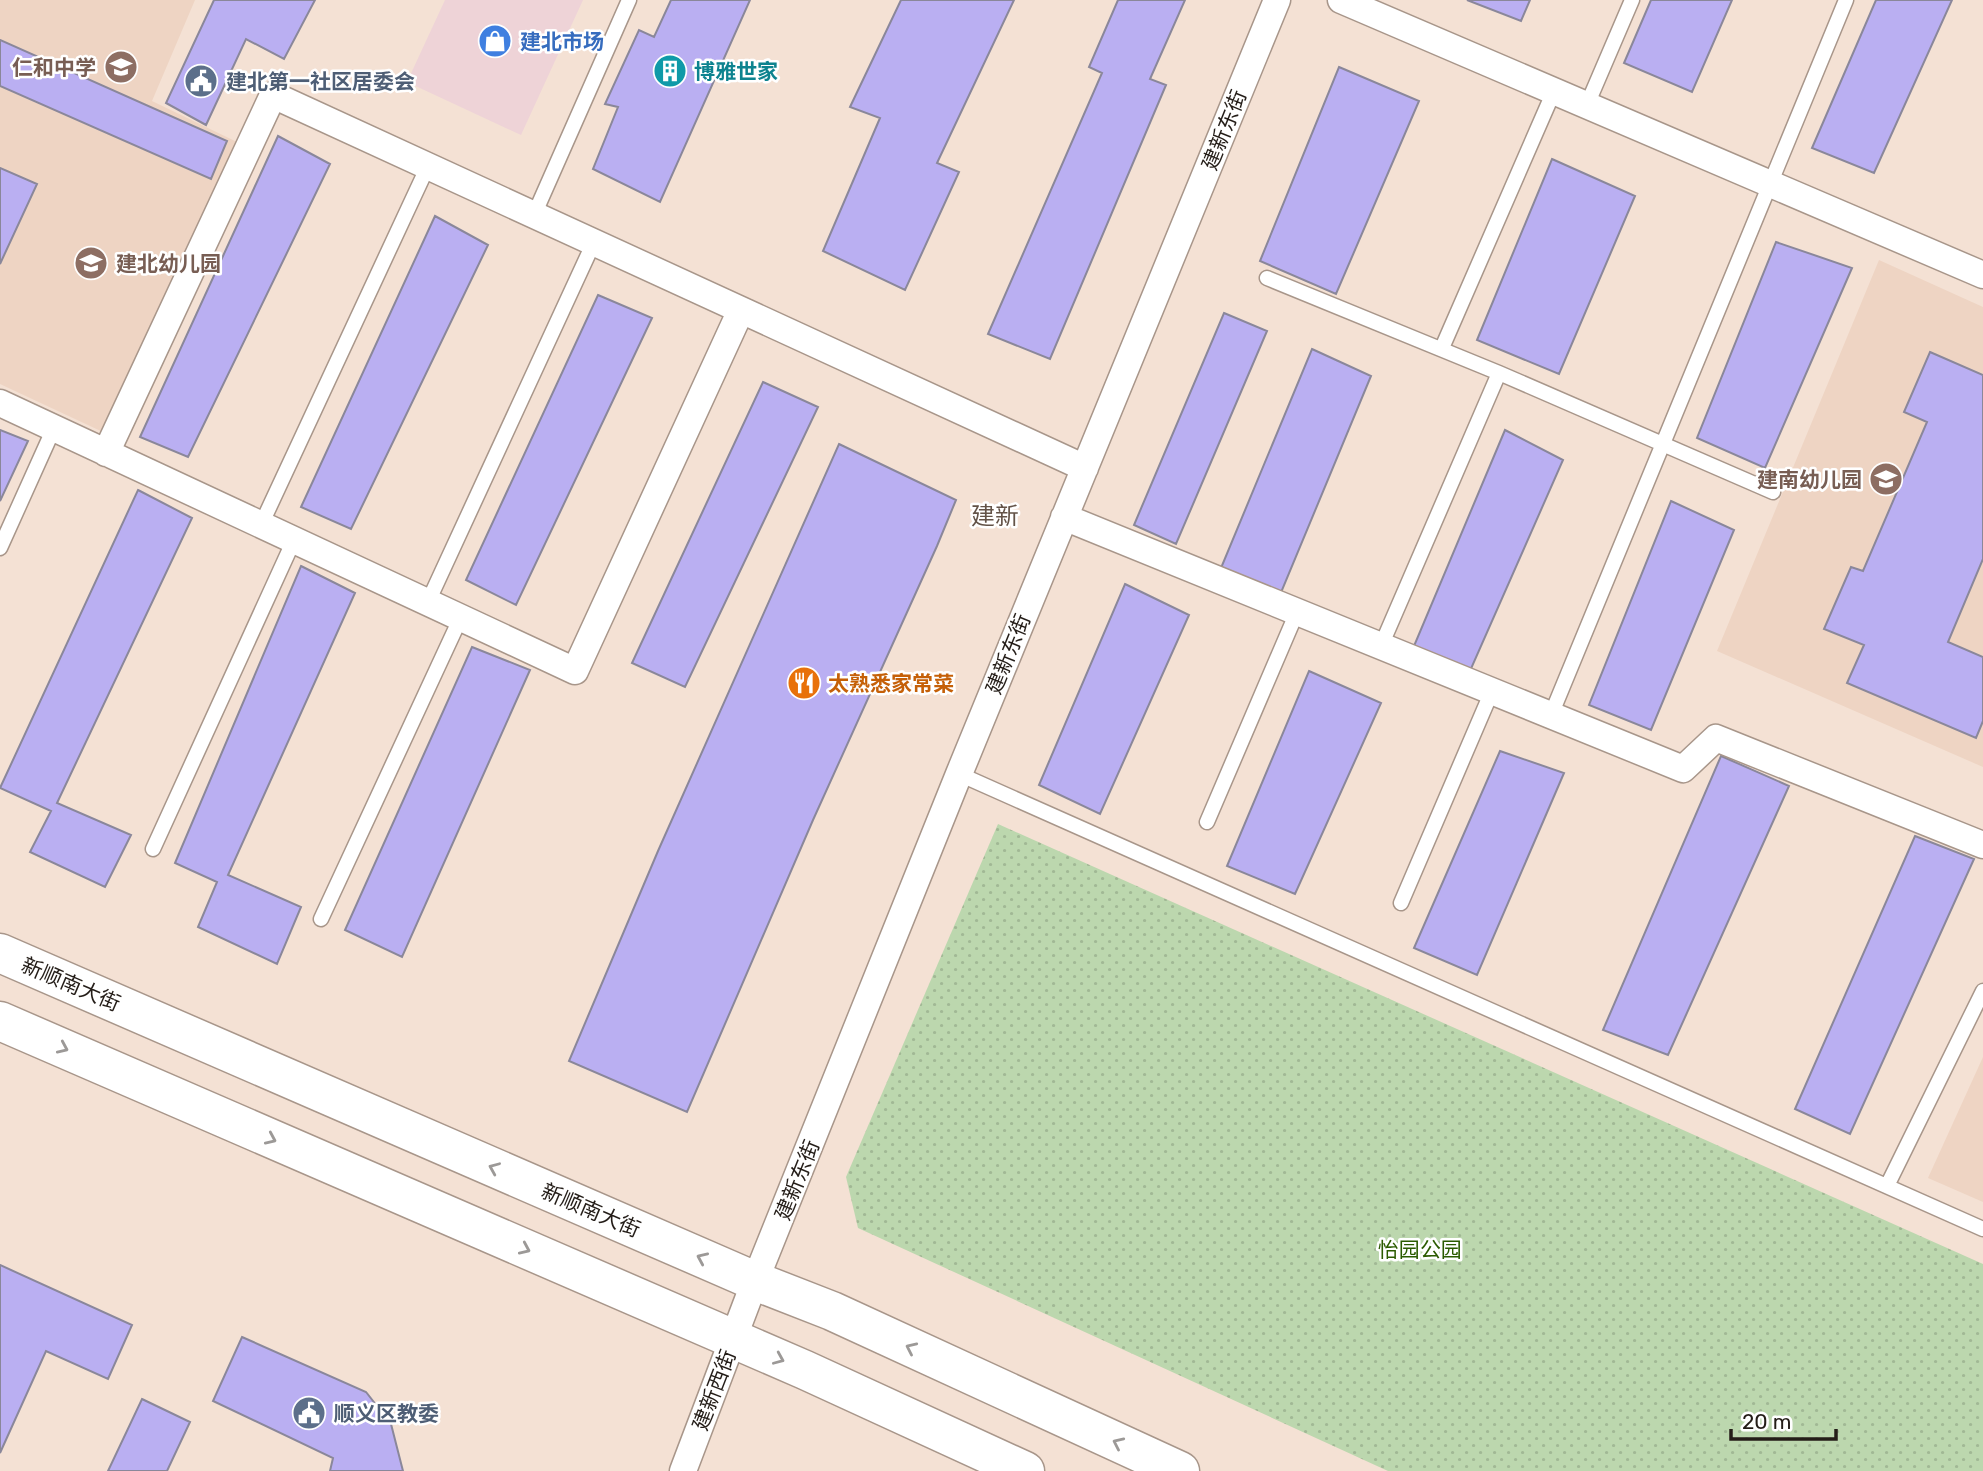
<svg xmlns="http://www.w3.org/2000/svg" width="1983" height="1471" font-family="Rubik,'Noto Sans SC',sans-serif">
	<defs>
		<pattern id="park-dots" width="8" height="8" patternUnits="userSpaceOnUse" patternTransform="scale(1.75)"><rect width="8" height="8" fill="#bcd7ae"/><path d="M2 2h.1M6 6h.1" fill="none" stroke="#a1b895" stroke-width="1.8" stroke-linecap="round"/></pattern>
	</defs>
	<rect width="100%" height="100%" fill="#f4e1d4"/>
	<!-- commercial -->
	<path fill="#eed3d7" d="M445,0H583L521,135L407,82Z"/>
	<!-- built -->
	<path fill="#eed4c3" d="M0,0H195L152,101L237,142L105,433L0,384Z
		M1879,260L1983,307V767L1717,651Z
		M1983,1057V1202L1928,1178Z"/>
	<!-- park -->
	<path fill="url(#park-dots)" d="M998,824L1983,1264V1471H1388L858,1228L846,1177Z"/>
	<!-- building -->
	<path fill="#baaff2" stroke="#8a879a" stroke-width="2" d="M214,0H315L284,59L246,39L206,125L166,103Z
		M671,0H750L660,202L593,169L618,107L605,104L639,30L654,37Z
		M901,0H1014L937,163L959,172L905,290L823,251L880,118L850,107Z
		M1118,0H1185L1150,79L1166,85L1050,359L988,334L1102,73L1089,67Z
		M1467,0H1530L1521,21Z
		M1651,0H1732L1692,92L1624,63Z
		M1876,0H1952L1874,173L1812,148Z
		M0,40L227,141L211,179L0,86Z
		M1339,67L1419,101L1336,294L1260,261Z
		M278,136L330,164L188,457L140,437Z
		M1552,159L1635,196L1559,374L1477,340Z
		M0,168L37,184L0,264Z
		M435,216L488,245L351,529L301,507Z
		M1776,242L1852,268L1765,468L1697,438Z
		M598,295L652,318L516,605L466,580Z
		M1224,313L1267,331L1176,544L1134,525Z
		M1312,349L1371,376L1280,595L1221,568Z
		M1930,352L1983,375V559L1948,642L1983,657V721L1976,738L1847,683L1864,645L1824,629L1851,567L1863,571L1927,422L1904,412Z
		M763,382L818,407L685,687L632,663Z
		M0,430L28,441L0,501Z
		M1505,430L1563,460L1470,671L1414,646Z
		M839,444L956,500L937,546L813,820L687,1112L569,1061L658,851Z
		M138,490L192,518L57,803L131,835L105,887L30,852L51,811L0,788Z
		M1671,501L1734,530L1651,730L1589,705Z
		M301,566L355,593L228,875L301,907L277,964L198,927L217,882L175,863Z
		M1125,584L1189,615L1100,814L1039,785Z
		M472,647L530,670L402,957L345,930Z
		M1309,671L1381,703L1295,894L1227,866Z
		M1500,751L1564,773L1477,975L1414,948Z
		M1721,756L1789,786L1668,1055L1603,1030Z
		M1915,836L1974,859L1850,1134L1795,1109Z
		M0,1265L132,1325L108,1379L46,1351L0,1453Z
		M242,1337L366,1392L391,1424L403,1471H330L333,1458L213,1401Z
		M142,1399L190,1422L167,1471H108Z"/>
	<g fill="none" stroke-linecap="round" stroke-linejoin="round">
		<defs>
			<path id="lane" d="M1587,105L1632,0
				M534,215L629,0
				M1267,278L1499,373L1773,492
				M1442,348L1554,91
				M261,525L428,166
				M0,548L54,428
				M428,602L594,242
				M1381,646L1499,373
				M1551,715L1846,0
				M959,774L1983,1229
				M1207,822L1297,612
				M153,849L294,540
				M1401,903L1492,691
				M321,919L461,617
				M1887,1186L1983,991"/>
			<path id="street" d="M1341,0L1983,275
				M0,403L575,671L741,310
				M106,453L273,95L1085,468
				M1064,517L1683,769L1716,738L1983,845
				M683,1471L755,1281L959,774L1277,0"/>
			<path id="secondary" d="M0,953L755,1281L832,1311L1180,1471
				M0,1021L805,1370L1025,1471"/>
		</defs>
		<!-- lane casing -->
		<use href="#lane" stroke="#a8968a" stroke-width="17"/>
		<!-- street casing -->
		<use href="#street" stroke="#a8968a" stroke-width="29"/>
		<!-- secondary casing -->
		<use href="#secondary" stroke="#a8968a" stroke-width="41"/>
		<!-- lane -->
		<use href="#lane" stroke="#fff" stroke-width="14"/>
		<!-- street -->
		<use href="#street" stroke="#fff" stroke-width="26"/>
		<!-- secondary -->
		<use href="#secondary" stroke="#fff" stroke-width="38"/>
	</g>
	<!-- one-way arrows -->
	<defs><path id="oneway-chevron" d="M-2-3.5L2.5 0L-2 3.5" fill="none" stroke-width="1.6" stroke-linecap="round" stroke-linejoin="round" transform="scale(1.75)"/></defs>
	<g stroke="#9c9997">
		<use href="#oneway-chevron" transform="translate(63 1048) rotate(24)"/>
		<use href="#oneway-chevron" transform="translate(271 1139) rotate(24)"/>
		<use href="#oneway-chevron" transform="translate(494 1168) rotate(-157)"/>
		<use href="#oneway-chevron" transform="translate(525 1249) rotate(24)"/>
		<use href="#oneway-chevron" transform="translate(702 1258) rotate(-156)"/>
		<use href="#oneway-chevron" transform="translate(911 1348) rotate(-155)"/>
		<use href="#oneway-chevron" transform="translate(779 1359) rotate(23)"/>
		<use href="#oneway-chevron" transform="translate(1118 1443) rotate(-155)"/>
	</g>
	<!-- icons -->
	<defs>
		<symbol id="shop-disc" viewBox="-11 -11 22 22"><circle r="9.5" fill="#3f7fe0" stroke="#fff"/><path d="M-5-2.5h2.3a2.7 3.5 0 0 1 5.4 0H5L5.5 6h-11ZM-1.5-2.5h3a1.5 2.3 0 0 0-3 0Z" fill="#fff"/></symbol>
		<symbol id="school-disc" viewBox="-11 -11 22 22"><circle r="9.5" fill="#8d6e63" stroke="#fff"/><path d="M0-5L7-2L0 1L-7-2ZM-4 1L0 2.5L4 1V4Q0 6-4 4Z" fill="#fff"/></symbol>
		<symbol id="building-disc" viewBox="-11 -11 22 22"><circle r="9.5" fill="#0f9aa8" stroke="#fff"/><path d="M-4-6H4V6H1V3H-1V6H-4ZM-2.5-4.3h1.7v1.8h-1.7ZM.8-4.3h1.7v1.8H.8ZM-2.5-1h1.7V.8h-1.7ZM.8-1h1.7V.8H.8Z" fill="#fff"/></symbol>
		<symbol id="civic-disc" viewBox="-11 -11 22 22"><circle r="9.5" fill="#5c6f8a" stroke="#fff"/><path d="M-.6-6.5H3V-4.5H.6V-3L4-1V1h2V6H-6V1h2V-1L-.6-3ZM-1.2 2.5V6h2.4V2.5Z" fill="#fff"/></symbol>
		<symbol id="restaurant-disc" viewBox="-11 -11 22 22"><circle r="9.5" fill="#e8710a" stroke="#fff"/><path d="M-5-6h1v4h1v-4h1v4h1v-4h1v5L-1.5 .5V6h-2V.5L-5-1ZM5-6V6H3V1.5H1.5Q1.5-4 5-6Z" fill="#fff"/></symbol>
	</defs>
	<g fill-rule="evenodd">
		<use href="#shop-disc" x="476" y="22" width="38" height="38"/>
		<use href="#school-disc" x="102" y="48" width="38" height="38"/>
		<use href="#building-disc" x="651" y="52" width="38" height="38"/>
		<use href="#civic-disc" x="182" y="62" width="38" height="38"/>
		<use href="#school-disc" x="72" y="244" width="38" height="38"/>
		<use href="#school-disc" x="1867" y="460" width="38" height="38"/>
		<use href="#restaurant-disc" x="785" y="664" width="38" height="38"/>
		<use href="#civic-disc" x="290" y="1394" width="38" height="38"/>
	</g>
	<g text-anchor="middle" dominant-baseline="central" stroke-width="5" stroke-linejoin="round" paint-order="stroke">
		<!-- shop labels -->
		<g font-size="21" font-weight="bold" fill="#366cbe" stroke="#fff" text-anchor="start">
			<text x="520" y="41">建北市场</text>
		</g>
		<!-- education labels -->
		<g font-size="21" font-weight="bold" fill="#785e54" stroke="#fff" text-anchor="end">
			<text x="96" y="67">仁和中学</text>
			<text x="116" y="263" text-anchor="start">建北幼儿园</text>
			<text x="1862" y="479">建南幼儿园</text>
		</g>
		<!-- culture labels -->
		<g font-size="21" font-weight="bold" fill="#0d838f" stroke="#fff" text-anchor="start">
			<text x="694" y="71">博雅世家</text>
		</g>
		<!-- service labels -->
		<g font-size="21" font-weight="bold" fill="#4e5e75" stroke="#fff" text-anchor="start">
			<text x="226" y="81">建北第一社区居委会</text>
			<text x="334" y="1413">顺义区教委</text>
		</g>
		<!-- street labels -->
		<g font-size="21" fill="#241d18" stroke="#fff">
			<text transform="translate(1224 130) rotate(-68)">建新东街</text>
			<text transform="translate(1008 654) rotate(-68)">建新东街</text>
			<text transform="translate(71 984) rotate(23)">新顺南大街</text>
			<text transform="translate(797 1180) rotate(-68)">建新东街</text>
			<text transform="translate(591 1210) rotate(23)">新顺南大街</text>
			<text transform="translate(714 1390) rotate(-69)">建新西街</text>
		</g>
		<!-- food labels -->
		<g font-size="21" font-weight="bold" fill="#c56008" stroke="#fff" text-anchor="start">
			<text x="828" y="683">太熟悉家常菜</text>
		</g>
		<!-- park labels -->
		<g font-size="21" fill="#2b5b00" stroke="#fff">
			<text x="1420" y="1249">怡园公园</text>
		</g>
		<!-- quarter labels -->
		<g font-size="24" fill="#635348" stroke="#fff">
			<text x="995" y="516">建新</text>
		</g>
	</g>
	<!-- scale -->
	<path d="M1731 1429v10h105v-10" fill="none" stroke="#241d18" stroke-width="3.5"/>
	<text x="1742" y="1429" font-size="21" fill="#241d18" stroke="#ffffff" stroke-width="5" paint-order="stroke">20 m</text>
</svg>
